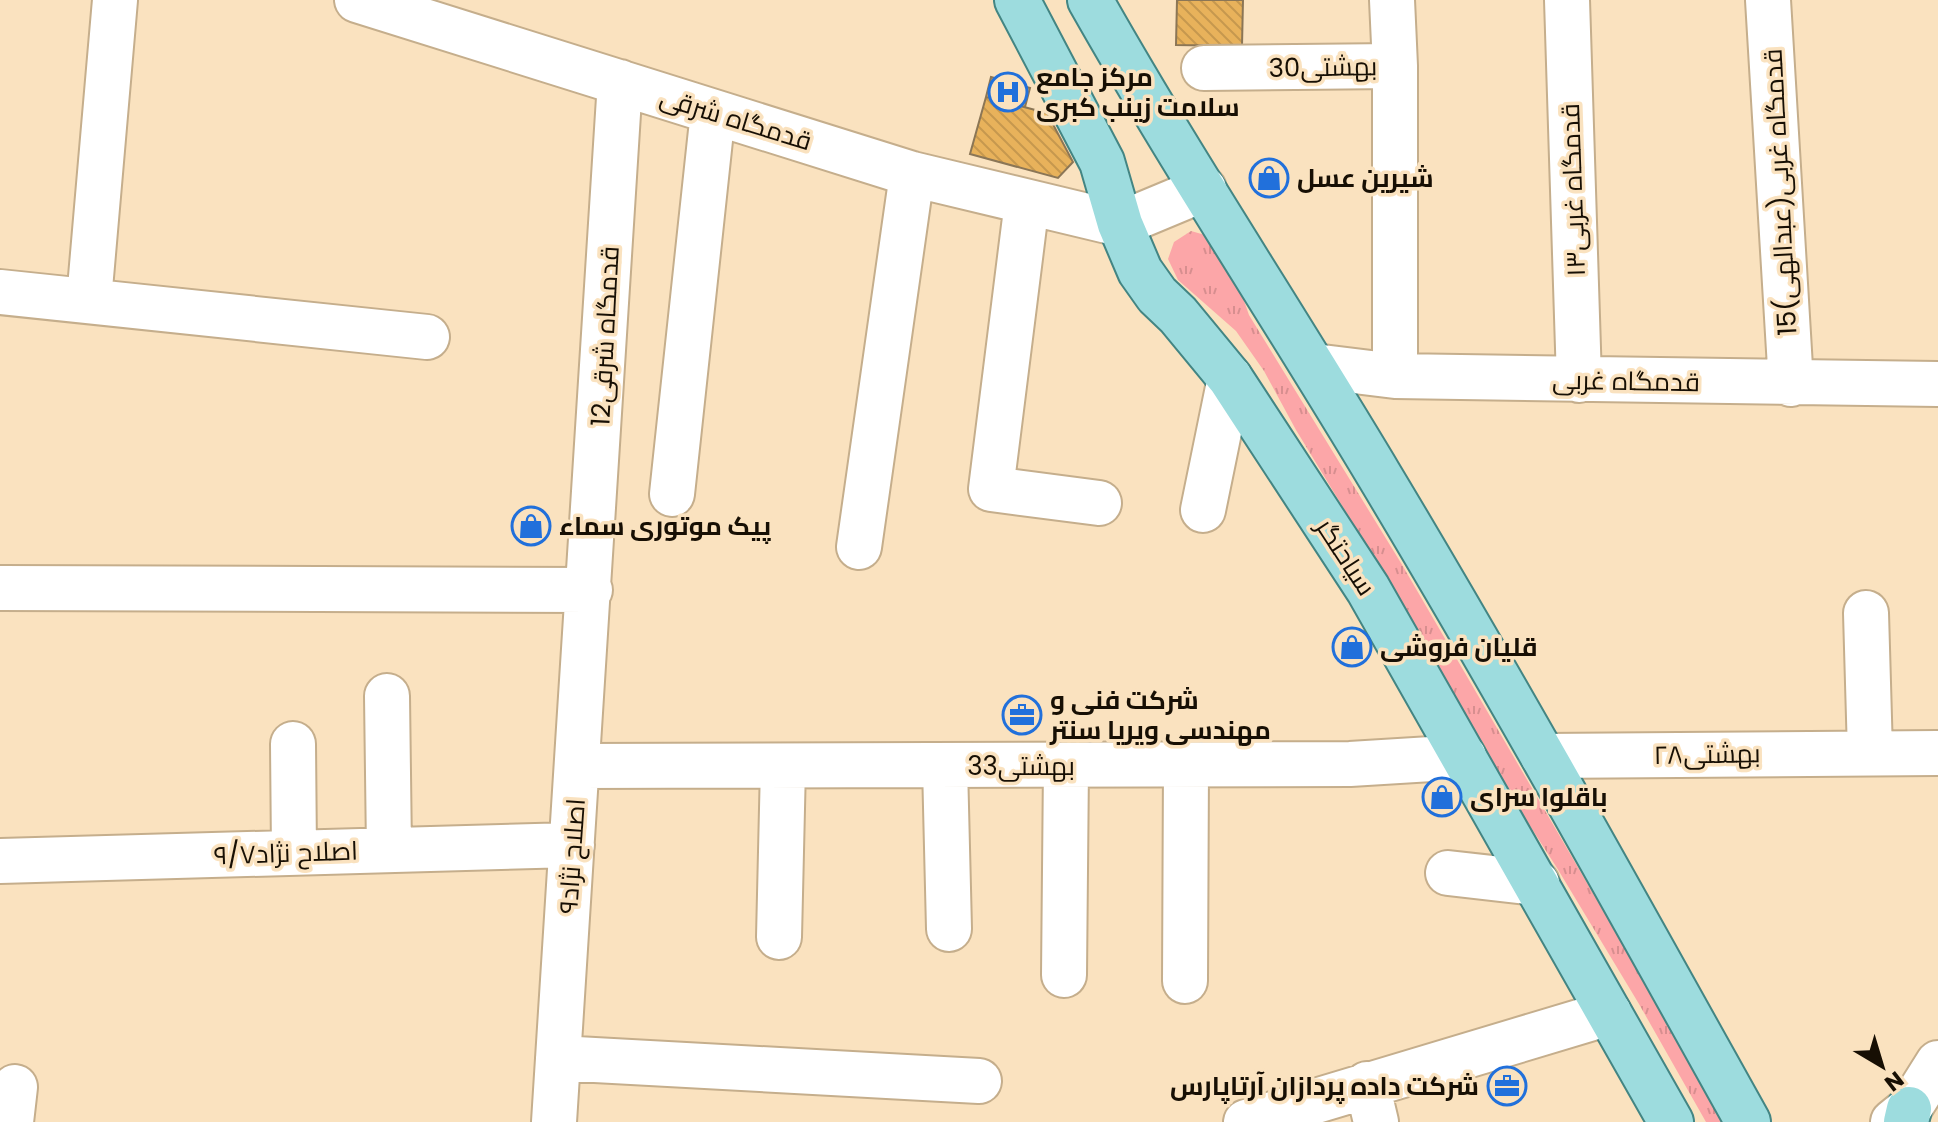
<svg xmlns="http://www.w3.org/2000/svg" width="1938" height="1122" font-family="Poppins,Cairo,sans-serif">
	<defs>
		<pattern id="grass-tufts" width="24" height="20" patternUnits="userSpaceOnUse" patternTransform="scale(2)"><rect width="24" height="20" fill="#fca6a8"/><path d="M3 7l-1-3M5 7V3M7 7l1-3M15 17l-1-3M17 17v-4M19 17l1-3" fill="none" stroke="#d78e8f"/></pattern>
		<pattern id="building-back-hatch" width="6" height="6" patternUnits="userSpaceOnUse" patternTransform="scale(2)"><rect width="6" height="6" fill="#e8b25b"/><path d="M-1 5l2 2M0 0l6 6M5-1l2 2" fill="none" stroke="#c6984e"/></pattern>
	</defs>
	<rect width="100%" height="100%" fill="#fae2bf"/>
	<!-- grass -->
	<path fill="url(#grass-tufts)" d="M1191,231L1212,237L1230,261L1249,315L1401,563L1726,1122H1706L1639,1004L1557,868L1478,745L1383,573L1296,430L1264,371L1236,331L1178,280L1168,259L1174,242Z"/>
	<!-- building -->
	<path fill="url(#building-back-hatch)" stroke="#8b7656" stroke-width="2" d="M1177,0H1243L1242,46L1176,45Z
		M991,77L1030,88L1025,107L986,97Z
		M986,97L1047,113L1073,162L1058,178L970,154Z"/>
	<g fill="none" stroke-linecap="round" stroke-linejoin="round">
		<defs>
			<path id="minor" d="M357,0L912,174L1120,224L1204,189
				M1392,0L1395,66V376
				M1567,0L1579,380
				M1768,0L1791,384
				M1204,68L1395,66
				M1027,202L991,489L1099,503
				M0,292L427,337
				M89,300L115,0
				M1314,366L1395,376L1938,384
				M672,494L713,112
				M1203,510L1230,378
				M859,547L912,174
				M0,588L590,590
				M1866,613L1870,753
				M387,696L389,850
				M293,744L294,852
				M1543,756L1938,753
				M578,766L1350,764L1464,757
				M945,766L949,929
				M0,861L572,845
				M1448,873L1537,883
				M779,937L783,766
				M1064,975L1066,765
				M1185,981L1186,765
				M558,1058L979,1081
				M1367,1084L1376,1122
				M11,1122L15,1087
				M554,1122L620,82
				M1246,1122L1609,1013
				M1893,1122L1909,1109L1938,1063"/>
			<path id="major" d="M1017,0L1102,162L1120,224L1140,271L1157,295L1178,315L1230,378L1368,589L1671,1122
				M1090,0C1181,161 1284,316 1379,475C1507,688 1627,905 1748,1122
				M1906,1122L1909,1109"/>
		</defs>
		<!-- minor casing -->
		<use href="#minor" stroke="#c5ae8c" stroke-width="48"/>
		<!-- major casing -->
		<use href="#major" stroke="#438583" stroke-width="48"/>
		<!-- minor -->
		<use href="#minor" stroke="#fff" stroke-width="44"/>
		<!-- major -->
		<use href="#major" stroke="#9ddcde" stroke-width="44"/>
	</g>
	<!-- icons -->
	<defs>
		<symbol id="hospital-ring" viewBox="-11 -11 22 22"><circle r="9.5" fill="#fae2bf" stroke="#2170db" stroke-width="1.5"/><path d="M-5-5h3v3.5h4V-5h3V5h-3V1.5h-4V5h-3Z" fill="#2170db"/></symbol>
		<symbol id="shop-ring" viewBox="-11 -11 22 22"><circle r="9.5" fill="#fae2bf" stroke="#2170db" stroke-width="1.5"/><path d="M-5-2.5h2.3a2.7 3.5 0 0 1 5.4 0H5L5.5 6h-11ZM-1.5-2.5h3a1.5 2.3 0 0 0-3 0Z" fill="#2170db"/></symbol>
		<symbol id="office-ring" viewBox="-11 -11 22 22"><circle r="9.5" fill="#fae2bf" stroke="#2170db" stroke-width="1.5"/><path d="M-6-3h4V-5.5h4V-3h4V5H-6ZM-1-4.5V-3h2v-1.5ZM-6 0V1H6V0Z" fill="#2170db"/></symbol>
	</defs>
	<g fill-rule="evenodd">
		<use href="#hospital-ring" x="986" y="70" width="44" height="44"/>
		<use href="#shop-ring" x="1247" y="156" width="44" height="44"/>
		<use href="#shop-ring" x="509" y="504" width="44" height="44"/>
		<use href="#shop-ring" x="1330" y="625" width="44" height="44"/>
		<use href="#office-ring" x="1000" y="693" width="44" height="44"/>
		<use href="#shop-ring" x="1420" y="775" width="44" height="44"/>
		<use href="#office-ring" x="1485" y="1064" width="44" height="44"/>
	</g>
	<g text-anchor="middle" dominant-baseline="central" stroke-width="7" stroke-linejoin="round" paint-order="stroke">
		<!-- street labels -->
		<g font-size="26" fill="#170f04" stroke="#fae2bf">
			<text transform="translate(1323 67) rotate(-1)">30بهشتی</text>
			<text transform="translate(736 119) rotate(17)">قدمگاه شرقی</text>
			<text transform="translate(1573 190) rotate(-92)">قدمگاه غربی۱۳</text>
			<text transform="translate(1780 192) rotate(-93)">15قدمگاه غربی(عبدالهی)</text>
			<text transform="translate(605 336) rotate(-87)">12قدمگاه شرقی</text>
			<text transform="translate(1626 381) rotate(1)">قدمگاه غربی</text>
			<text transform="translate(1346 557) rotate(57)">سیاحتگر</text>
			<text transform="translate(1707 754) rotate(-1)">۲۸بهشتی</text>
			<text x="1021" y="766">33بهشتی</text>
			<text transform="translate(286 853) rotate(-2)">اصلاح نژاد۹/۷</text>
			<text transform="translate(572 856) rotate(-86)">اصلاح نژاد۹</text>
		</g>
		<!-- poi labels -->
		<g font-size="26" font-weight="bold" fill="#170f04" stroke="#fae2bf" text-anchor="start">
			<text x="1036" y="77">مرکز جامع<tspan x="1036" dy="30">سلامت زینب کبری</tspan></text>
			<text x="1297" y="178">شیرین عسل</text>
			<text x="559" y="526">پیک موتوری سماء</text>
			<text x="1380" y="647">قلیان فروشی</text>
			<text x="1050" y="700">شرکت فنی و<tspan x="1050" dy="30">مهندسی ویریا سنتر</tspan></text>
			<text x="1470" y="797">باقلوا سرای</text>
			<text x="1479" y="1086" text-anchor="end">شرکت داده پردازان آرتاپارس</text>
		</g>
	</g>
	<!-- north arrow -->
	<g transform="translate(1882 1066) rotate(142)" stroke="#fae2bf" stroke-width="6" paint-order="stroke">
	<path d="M0-6L14 30L0 20L-14 30Z" fill="#170f04"/>
	<text y="-12" font-size="22" font-weight="bold" text-anchor="middle" fill="#170f04">N</text>
	</g>
</svg>
